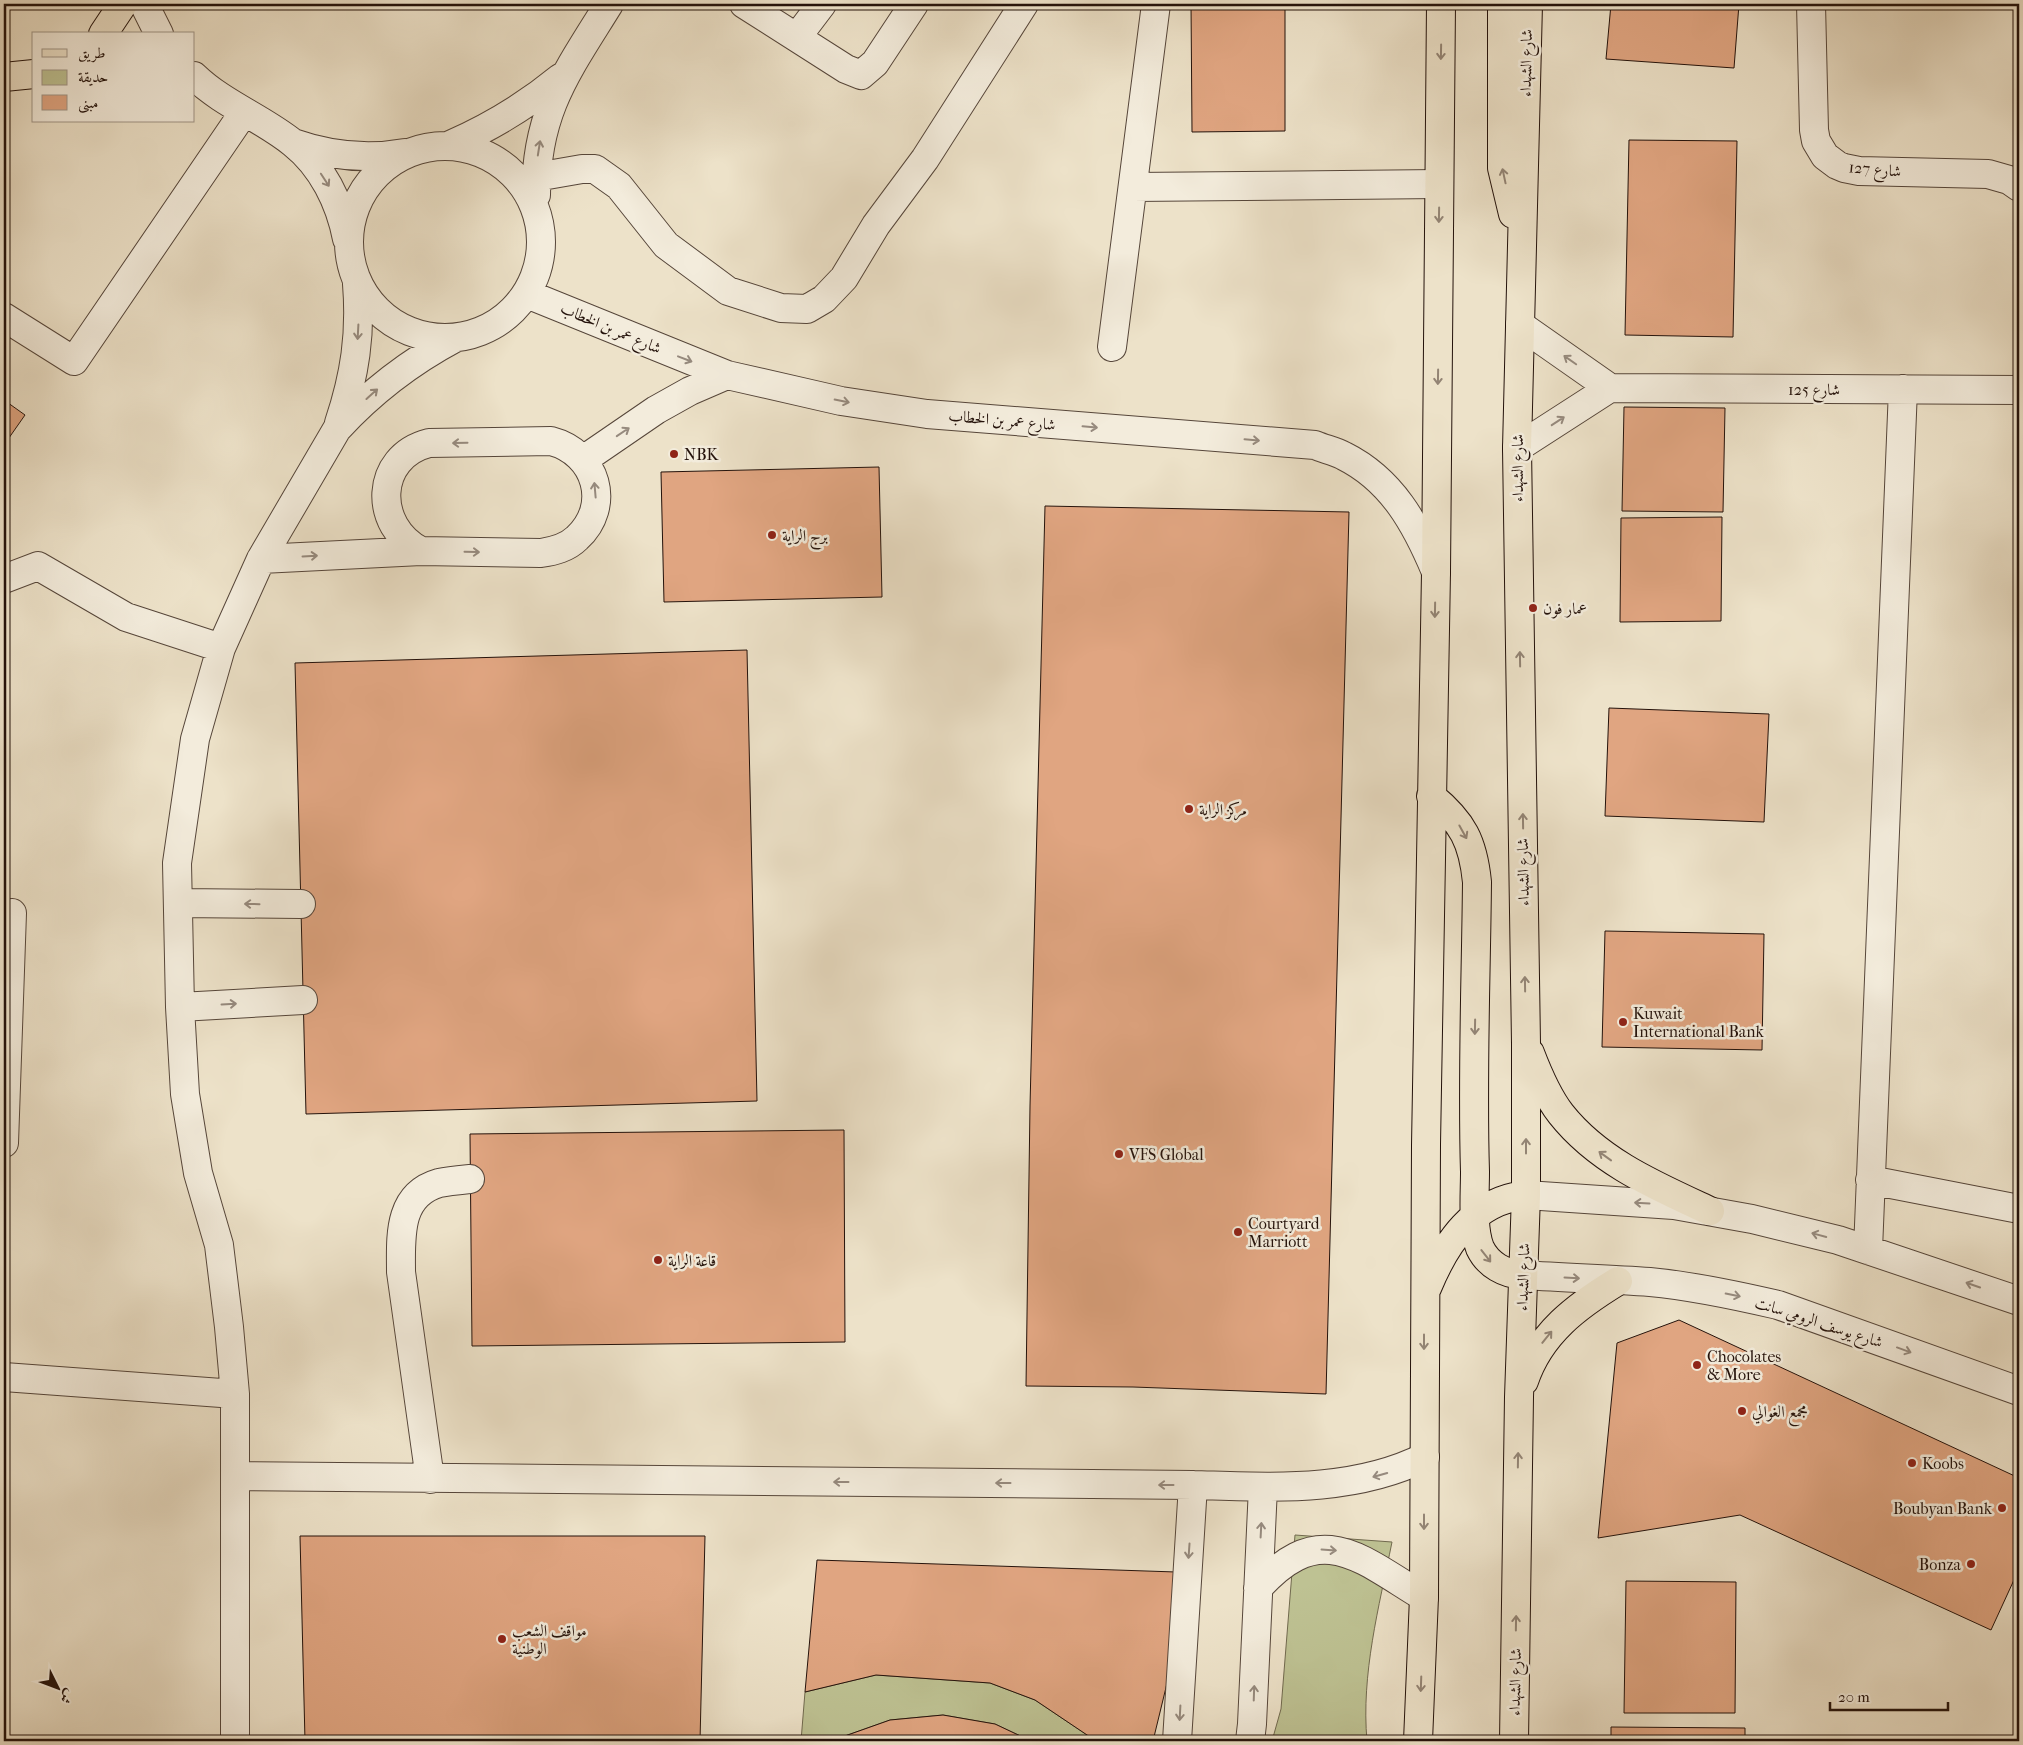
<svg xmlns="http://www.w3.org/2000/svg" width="2023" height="1745" font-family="'IM FELL French Canon',Amiri,serif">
	<rect width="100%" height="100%" fill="#ede2c9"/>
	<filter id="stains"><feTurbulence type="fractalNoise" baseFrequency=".004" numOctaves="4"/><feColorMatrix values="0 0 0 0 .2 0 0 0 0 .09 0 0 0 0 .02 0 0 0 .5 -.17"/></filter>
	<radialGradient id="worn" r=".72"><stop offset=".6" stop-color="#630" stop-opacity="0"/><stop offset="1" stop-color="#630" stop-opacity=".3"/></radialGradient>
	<!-- green -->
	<path fill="#bec293" stroke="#716a4f" d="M1295,1535L1392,1542C1379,1607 1361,1674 1367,1741H1272L1281,1709Z
		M876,1675L990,1683L1035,1700L1096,1741H1031L995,1724L943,1715L890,1720L842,1737L837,1741H801L805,1692Z"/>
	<!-- building -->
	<path fill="#e0a581" stroke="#24120b" d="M1191,4H1285V131L1192,132Z
		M1611,4H1739L1734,68L1606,59Z
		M1629,140L1737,141L1733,337L1625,335Z
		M4,400L25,415L4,445Z
		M1624,407L1725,408L1723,512L1622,511Z
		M879,467L882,597L664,602L661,472Z
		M1045,506L1349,512L1326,1394L1133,1387L1026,1386L1030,1106Z
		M1722,517L1721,621L1620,622L1621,518Z
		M747,650L757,1101L306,1114L295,663Z
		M1609,708L1769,714L1764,822L1605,816Z
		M1605,931L1764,934L1762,1050L1602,1047Z
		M844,1130L845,1342L472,1346L470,1134Z
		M1679,1320L2019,1478V1569L1991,1630L1740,1515L1598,1538L1617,1343Z
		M300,1536H705L700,1741H305Z
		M817,1560L1176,1572L1170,1671L1153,1741H1096L1035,1700L990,1683L876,1675L805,1692Z
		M1626,1581L1736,1582L1735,1713H1624Z
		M943,1715L995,1724L1031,1741H837L842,1737L890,1720Z
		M1611,1727L1745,1728V1741H1611Z"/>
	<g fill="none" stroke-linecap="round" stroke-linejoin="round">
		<defs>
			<path id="minor" d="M144,4L159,34
				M744,4L846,69L861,75L875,63L914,4
				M1811,4L1814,130L1816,141L1825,156L1837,165L1844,168L1859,171L1988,174L2009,180L2019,187
				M797,37L822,4
				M194,76C223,104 262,118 293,143C322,166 340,202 347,239
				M293,143C330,156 366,160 405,153
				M450,145C491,127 526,106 560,78
				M349 242a96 96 0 1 1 192 0a96 96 0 1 1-192 0Z
				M536,177L582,169H595L619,186L666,245L728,291L781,308L807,309L824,299L844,278L876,225L925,159L1024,4
				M1133,187L1439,184
				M536,195C536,111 567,72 609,4
				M527,294L727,375L841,401L927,414L1315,445C1324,449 1335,451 1344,456C1392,480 1416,524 1436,572
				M4,317L74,361L244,112
				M1520,325L1610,388
				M1112,347L1156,4
				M339,423C355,375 361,334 357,284
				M1517,448L1610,388L2019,390
				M583,460L656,410L690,391L727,375
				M261,559L421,551L541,553C554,551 567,548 577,538C612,506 597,453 551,441L429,443C374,457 373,526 421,551
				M4,579L38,566L126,617L221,648
				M178,903L301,904
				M180,1007L303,1000
				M4,1143L12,913
				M1870,1180L2019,1209
				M1526,1195L1674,1205L1752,1219L1838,1240L2019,1301
				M1868,1250L1903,389
				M1523,1275C1565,1278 1608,1279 1650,1282C1693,1286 1735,1295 1778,1305L2019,1391
				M4,1377L235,1394
				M235,1476L1193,1485C1271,1487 1353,1493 1425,1457
				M430,1479L401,1272C401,1238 397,1195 439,1183C449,1181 460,1180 470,1179
				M1258,1588C1321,1518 1359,1558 1424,1597
				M235,1741V1394L229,1327L219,1245L198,1173L185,1094L180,1007L177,863L195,739L221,648L261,559L337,429C372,391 410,362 455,338
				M1177,1741L1193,1485
				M1250,1741L1252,1724L1263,1487"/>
			<path id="major" d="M1502,4V168L1513,214
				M103,34L123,4
				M4,77L34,74
				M1431,796C1463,822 1473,842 1477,882C1476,979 1472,1076 1475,1172C1475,1194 1472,1228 1480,1248C1488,1265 1505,1274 1523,1275
				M1530,1053C1538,1074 1547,1096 1561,1114C1599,1162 1656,1186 1710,1211
				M1427,1288C1446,1242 1473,1201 1526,1195
				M1524,1381C1540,1333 1577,1306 1618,1281
				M1418,1741L1424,1597L1426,1145L1436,572L1441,4
				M1514,1741L1519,1397L1526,1195V1044L1517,448L1528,4"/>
		</defs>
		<!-- minor casing -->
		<use href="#minor" stroke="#56463a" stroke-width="30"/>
		<!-- major casing -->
		<use href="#major" stroke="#24120b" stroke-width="30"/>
		<!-- minor -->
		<use href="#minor" stroke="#f3ecdc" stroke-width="28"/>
		<!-- major -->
		<use href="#major" stroke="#ede2c9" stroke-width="28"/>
	</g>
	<!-- one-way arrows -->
	<defs><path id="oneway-shaft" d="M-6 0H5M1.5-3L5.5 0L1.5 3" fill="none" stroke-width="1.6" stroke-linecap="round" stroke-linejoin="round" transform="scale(1.25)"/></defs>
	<g stroke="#938474">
		<use href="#oneway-shaft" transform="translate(1441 52) rotate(91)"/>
		<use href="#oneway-shaft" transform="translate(1504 176) rotate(-102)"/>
		<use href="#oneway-shaft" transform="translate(1439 215) rotate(91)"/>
		<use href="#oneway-shaft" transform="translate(1438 377) rotate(91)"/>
		<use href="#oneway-shaft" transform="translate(1435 610) rotate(91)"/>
		<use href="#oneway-shaft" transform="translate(1520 659) rotate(-91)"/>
		<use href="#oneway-shaft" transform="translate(1523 821) rotate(-91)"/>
		<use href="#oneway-shaft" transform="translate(1463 832) rotate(61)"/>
		<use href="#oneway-shaft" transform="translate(1525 984) rotate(-91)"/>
		<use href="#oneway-shaft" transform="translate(1475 1027) rotate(91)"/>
		<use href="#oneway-shaft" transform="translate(1526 1146) rotate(-90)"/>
		<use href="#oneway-shaft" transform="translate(1605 1156) rotate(-144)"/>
		<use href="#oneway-shaft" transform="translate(1486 1256) rotate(52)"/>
		<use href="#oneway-shaft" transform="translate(1547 1337) rotate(-51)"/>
		<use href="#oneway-shaft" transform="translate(1424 1342) rotate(90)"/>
		<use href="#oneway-shaft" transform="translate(1518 1460) rotate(-89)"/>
		<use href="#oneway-shaft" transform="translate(1424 1522) rotate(90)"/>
		<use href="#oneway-shaft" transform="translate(1516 1623) rotate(-89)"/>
		<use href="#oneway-shaft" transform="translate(1421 1684) rotate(92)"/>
	</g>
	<g stroke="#968a7e">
		<use href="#oneway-shaft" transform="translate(539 148) rotate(-81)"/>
		<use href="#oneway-shaft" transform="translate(325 180) rotate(57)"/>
		<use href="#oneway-shaft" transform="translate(358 332) rotate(93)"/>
		<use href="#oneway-shaft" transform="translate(685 359) rotate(21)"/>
		<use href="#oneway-shaft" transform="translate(1570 360) rotate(-145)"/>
		<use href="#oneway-shaft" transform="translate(372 394) rotate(-42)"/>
		<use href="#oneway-shaft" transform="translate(842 401) rotate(11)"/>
		<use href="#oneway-shaft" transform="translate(1558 421) rotate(-33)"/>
		<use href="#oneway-shaft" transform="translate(1090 427) rotate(5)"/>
		<use href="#oneway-shaft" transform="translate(623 432) rotate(-34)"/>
		<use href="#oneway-shaft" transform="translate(1252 440) rotate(5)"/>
		<use href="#oneway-shaft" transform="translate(460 443) rotate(179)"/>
		<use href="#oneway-shaft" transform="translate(595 490) rotate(-95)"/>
		<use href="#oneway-shaft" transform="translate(472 552) rotate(1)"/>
		<use href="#oneway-shaft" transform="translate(310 556) rotate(-3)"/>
		<use href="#oneway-shaft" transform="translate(252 904) rotate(-179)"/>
		<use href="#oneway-shaft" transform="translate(229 1004) rotate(-3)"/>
		<use href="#oneway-shaft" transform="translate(1642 1203) rotate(-177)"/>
		<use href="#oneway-shaft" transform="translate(1819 1235) rotate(-165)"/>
		<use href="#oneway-shaft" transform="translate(1572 1278) rotate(3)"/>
		<use href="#oneway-shaft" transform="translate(1973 1285) rotate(-161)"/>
		<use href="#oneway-shaft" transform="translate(1733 1295) rotate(11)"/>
		<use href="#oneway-shaft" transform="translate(1904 1350) rotate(20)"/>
		<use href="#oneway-shaft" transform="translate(1380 1475) rotate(164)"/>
		<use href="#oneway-shaft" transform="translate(841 1482) rotate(-180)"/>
		<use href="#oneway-shaft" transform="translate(1003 1483) rotate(-180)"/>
		<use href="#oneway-shaft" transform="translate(1166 1485) rotate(-180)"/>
		<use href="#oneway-shaft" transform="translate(1261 1530) rotate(-87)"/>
		<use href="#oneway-shaft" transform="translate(1329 1550) rotate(4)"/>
		<use href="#oneway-shaft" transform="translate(1189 1551) rotate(94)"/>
		<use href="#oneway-shaft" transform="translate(1254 1693) rotate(-88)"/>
		<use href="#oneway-shaft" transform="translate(1180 1713) rotate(93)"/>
	</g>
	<!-- markers -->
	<g fill="#8f2418" stroke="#f3ecdc" stroke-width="2">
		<circle cx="674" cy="454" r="5"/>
		<circle cx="772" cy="535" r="5"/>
		<circle cx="1533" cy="608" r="5"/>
		<circle cx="1189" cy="809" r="5"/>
		<circle cx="1623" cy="1022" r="5"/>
		<circle cx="1119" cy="1154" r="5"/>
		<circle cx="1238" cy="1232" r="5"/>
		<circle cx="658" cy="1260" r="5"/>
		<circle cx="1697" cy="1365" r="5"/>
		<circle cx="1742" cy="1411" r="5"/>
		<circle cx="1912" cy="1463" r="5"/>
		<circle cx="2002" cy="1508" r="5"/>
		<circle cx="1971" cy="1564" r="5"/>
		<circle cx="502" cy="1639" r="5"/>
	</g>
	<g text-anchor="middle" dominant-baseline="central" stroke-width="5" stroke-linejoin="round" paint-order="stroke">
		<!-- street labels -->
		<g font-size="16" fill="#24120b" stroke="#f3ecdc">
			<text transform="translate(1526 63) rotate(-89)">شارع الشهداء</text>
			<text transform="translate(1875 169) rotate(5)">شارع 127</text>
			<text transform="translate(611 328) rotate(23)">شارع عمر بن الخطاب</text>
			<text x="1814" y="389">شارع 125</text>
			<text transform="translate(1002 420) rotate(5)">شارع عمر بن الخطاب</text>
			<text transform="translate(1517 468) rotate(-90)">شارع الشهداء</text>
			<text transform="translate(1523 872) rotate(-91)">شارع الشهداء</text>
			<text transform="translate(1523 1277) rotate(-88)">شارع الشهداء</text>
			<text transform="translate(1819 1322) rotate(18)">شارع يوسف الرومي سانت</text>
			<text transform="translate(1515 1682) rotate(-89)">شارع الشهداء</text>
		</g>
		<!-- poi labels -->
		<g font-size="16" fill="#24120b" stroke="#f3ecdc" text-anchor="start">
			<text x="684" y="454">NBK</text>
			<text x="782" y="535">برج الراية</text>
			<text x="1543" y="608">عمار فون</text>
			<text x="1199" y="809">مركز الراية</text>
			<text x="1633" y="1013">Kuwait<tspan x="1633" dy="18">International Bank</tspan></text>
			<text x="1129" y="1154">VFS Global</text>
			<text x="1248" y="1223">Courtyard<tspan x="1248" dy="18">Marriott</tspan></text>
			<text x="668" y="1260">قاعة الراية</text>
			<text x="1707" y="1356">Chocolates<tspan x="1707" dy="18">&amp; More</tspan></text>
			<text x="1752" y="1411">مجمع الغوالي</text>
			<text x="1922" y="1463">Koobs</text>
			<text x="1992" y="1508" text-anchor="end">Boubyan Bank</text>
			<text x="1961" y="1564" text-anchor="end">Bonza</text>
			<text x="512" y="1630">مواقف الشعب<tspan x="512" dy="18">الوطنية</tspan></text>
		</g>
	</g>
	<!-- margin -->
	<rect width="2023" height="1745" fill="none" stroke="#ede2c9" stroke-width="20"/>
	<rect x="5" y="5" width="2013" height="1735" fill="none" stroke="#24120b" stroke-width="2.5"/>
	<rect x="10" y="10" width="2003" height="1725" fill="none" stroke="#24120b"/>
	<!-- legend -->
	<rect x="32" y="32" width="162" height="90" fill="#f3ecdc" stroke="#a09588"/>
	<rect x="42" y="49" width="25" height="8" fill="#ede2c9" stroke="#a09588"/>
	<text x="78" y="58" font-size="15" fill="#24120b">طريق</text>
	<rect x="42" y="70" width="25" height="15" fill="#bec293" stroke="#a09588"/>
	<text x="78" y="82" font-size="15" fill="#24120b">حديقة</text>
	<rect x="42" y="95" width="25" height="15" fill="#e0a581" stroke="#a09588"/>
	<text x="78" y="108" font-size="15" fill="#24120b">مبنى</text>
	<!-- north arrow -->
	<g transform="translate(58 1688) rotate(132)" stroke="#f3ecdc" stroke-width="4" paint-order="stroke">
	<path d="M0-4L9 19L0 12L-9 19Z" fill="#24120b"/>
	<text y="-8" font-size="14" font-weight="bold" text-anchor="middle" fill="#24120b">ش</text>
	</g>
	<!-- scale -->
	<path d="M1830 1702v8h118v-8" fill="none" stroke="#24120b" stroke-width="2.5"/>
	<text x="1838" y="1702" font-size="15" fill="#24120b" stroke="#f3ecdc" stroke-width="4" paint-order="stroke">20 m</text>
	<rect width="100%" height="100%" filter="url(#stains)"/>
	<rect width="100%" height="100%" fill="url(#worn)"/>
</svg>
